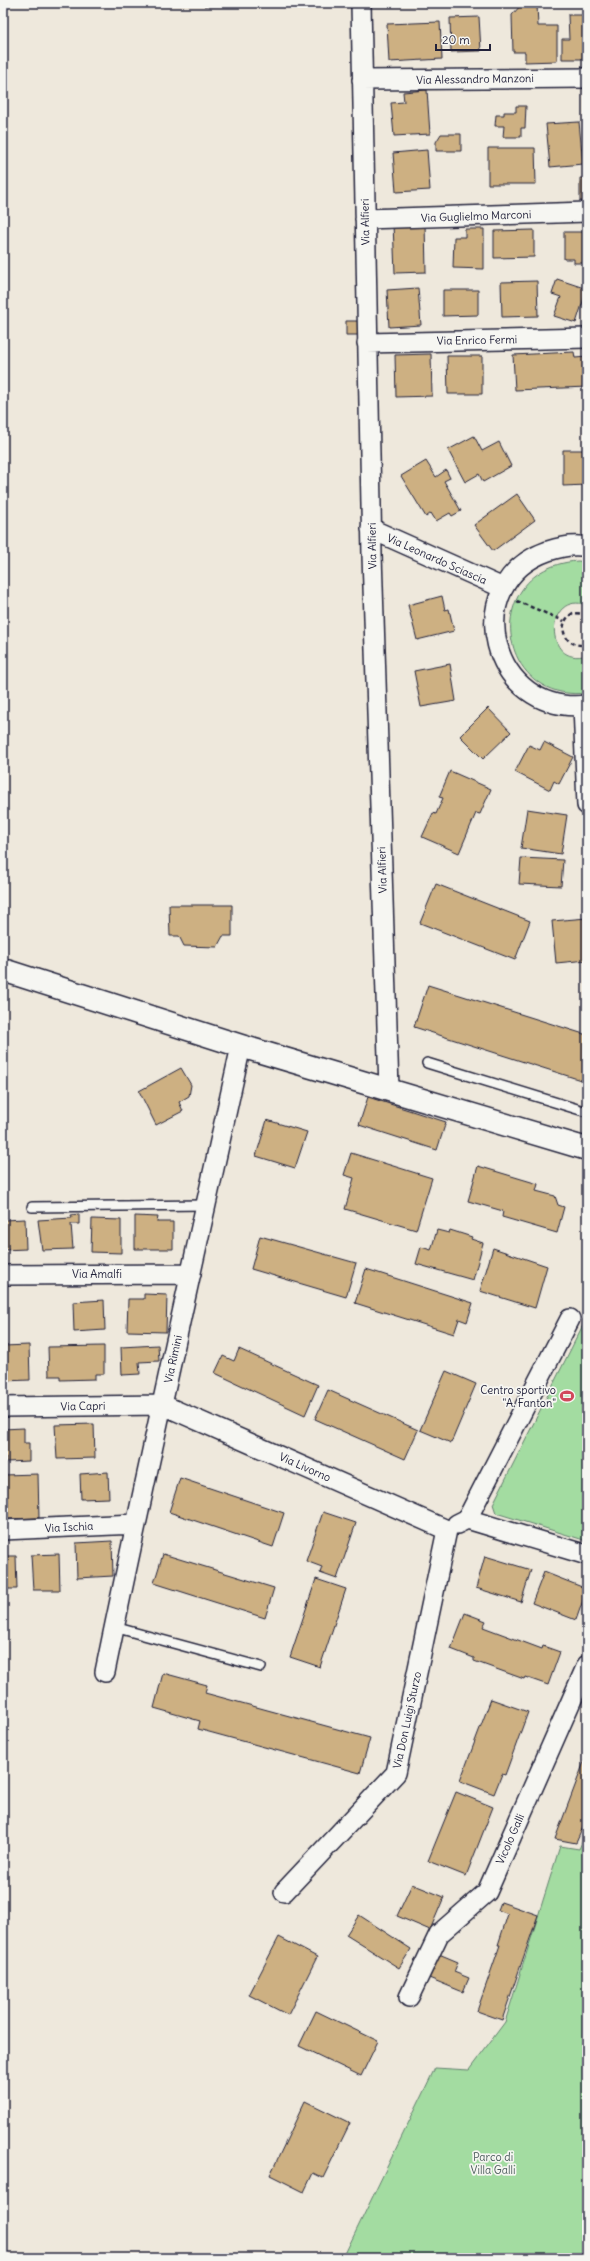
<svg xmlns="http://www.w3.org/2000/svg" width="590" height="2261" font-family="Delius,sans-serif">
	<rect width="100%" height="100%" fill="#eee8dc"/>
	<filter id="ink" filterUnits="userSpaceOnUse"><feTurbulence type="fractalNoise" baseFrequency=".025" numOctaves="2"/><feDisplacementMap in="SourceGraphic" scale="8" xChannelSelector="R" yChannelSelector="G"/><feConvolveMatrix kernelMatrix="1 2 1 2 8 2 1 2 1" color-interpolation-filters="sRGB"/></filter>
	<g filter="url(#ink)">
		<!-- green -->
		<path fill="#a3dca1" stroke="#627f6e" d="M578,561L587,562V605C544,590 543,669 587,655V693C494,704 480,567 578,561Z
			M586,1319H587V1541L496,1513L493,1504Z
			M587,1831V2258H343L435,2068L469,2070L505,2022L560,1846L579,1849Z"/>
		<!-- building -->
		<path fill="#cdb082" stroke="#22223b" d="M204,3H242V5L204,6Z
			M522,4L537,5L538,26H557V61L525,62V52H513L512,15Z
			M568,15H587V59H562V39H569Z
			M479,17L481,51L451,52L450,18Z
			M440,22L442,59L389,62L387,24Z
			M427,90L430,134L394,136L391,103L404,102L403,92Z
			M516,106H526L525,128H521V137H503L504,126H495L496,115H504V112H516Z
			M579,122L583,164L550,167L546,124Z
			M441,134H461V151H436V142Z
			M488,148H535L536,184H488Z
			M427,150L430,190L396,192L393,153Z
			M580,178H587V201H580Z
			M425,223L426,272L395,273L393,224Z
			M465,229H484V269L453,268L454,237H465Z
			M534,230V257L494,258V231Z
			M564,232H587V263H574V259H564Z
			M557,279L587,289L576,323L554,316L561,297L552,294Z
			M537,281L538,316L502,317L501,282Z
			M418,288L421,325L389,327L387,290Z
			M443,290H478V315L443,316Z
			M346,321H359V335H346Z
			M574,352L575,358L587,357V387L515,390L513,355Z
			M431,354L432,396L396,397L395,355Z
			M447,356H482V394H448Z
			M474,436L482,451L499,442L511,466L483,482L479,474L465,482L448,450Z
			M563,450H587V485L563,486Z
			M426,461L436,477L446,470L450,478L444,481L461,511L452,516L450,513L436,521L431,513L426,517L401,476Z
			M517,494L535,520L493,551L474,525Z
			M442,596L445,610L449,609L454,631L417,640L408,605Z
			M450,664L456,701L421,707L414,671Z
			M488,708L511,732L483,759L460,736Z
			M544,742L573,757L559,784L554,781L550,790L515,772L529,745L540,750Z
			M450,771L491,789L480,814L476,813L459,853L422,837L433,813L436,814L443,798L439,797Z
			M527,809L567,815L561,854L521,848Z
			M521,858L563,860L561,886L519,884Z
			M436,884L530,921L515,960L420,923Z
			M169,905H232V936H223L217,947L184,946L179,936H170Z
			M587,918V960L556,963L552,921Z
			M428,985L587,1035V1082L414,1027Z
			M181,1068L191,1085L189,1096L179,1102L183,1111L156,1125L139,1091Z
			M368,1097L446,1122L437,1150L359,1125Z
			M267,1120L307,1132L295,1168L256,1156Z
			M351,1153L432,1178L416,1230L345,1209L354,1178L344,1175Z
			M478,1166L538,1184L536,1191L555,1196L558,1205L564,1207L557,1233L502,1217L503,1211L468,1201Z
			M79,1214V1224H71L73,1249L42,1250L38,1220L72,1218L71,1215Z
			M135,1216L158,1217L157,1222H173V1249H135Z
			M25,1219L26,1249L3,1250V1220Z
			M92,1219L121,1220V1253L91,1252Z
			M437,1230L449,1233L450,1230L472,1237L471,1239L483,1243L473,1280L416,1264L421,1247L431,1250Z
			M260,1236L356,1263L346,1297L251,1269Z
			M493,1248L547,1266L535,1308L480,1291Z
			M366,1269L473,1303L467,1322L459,1319L454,1334L355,1303Z
			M144,1294L167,1295L166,1332L127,1331L128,1299H144Z
			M104,1300L105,1330L74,1332L73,1302Z
			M29,1345L30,1380L3,1381V1346Z
			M158,1345L159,1361L139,1362L140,1374L122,1375L121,1347Z
			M104,1346V1374H95V1379L60,1380V1376H49L48,1347Z
			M239,1349L318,1385L305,1415L215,1373L223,1356L234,1361Z
			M446,1371L476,1384L451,1443L420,1430Z
			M328,1390L418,1430L405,1459L315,1419Z
			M94,1424L95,1458L57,1459L55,1425Z
			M24,1428V1443H29V1461L6,1462V1457H3V1429Z
			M108,1472L109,1498L81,1499L80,1474Z
			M38,1474L39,1518L3,1519V1475Z
			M180,1478L284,1513L273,1547L169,1512Z
			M323,1512L356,1523L337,1579L320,1573L322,1567L306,1561Z
			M112,1541L113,1576L77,1578L76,1543Z
			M59,1554L60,1590H33L31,1555Z
			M163,1554L274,1588L265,1618L154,1583Z
			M3,1556H16L17,1589H3Z
			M485,1556L531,1570L521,1602L476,1588Z
			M544,1572L587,1589L576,1620L532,1603Z
			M316,1579L346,1589L320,1667L290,1657Z
			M465,1613L486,1621L483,1627L542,1649L543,1646L560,1652L548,1685L525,1677L524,1679L474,1661V1658L451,1649Z
			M163,1673L207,1685L205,1693L370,1738L360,1773L198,1729L200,1721L154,1708Z
			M491,1699L528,1712L505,1775L502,1774L494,1794L460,1781Z
			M587,1754V1818L576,1843L555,1839Z
			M456,1792L493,1807L466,1876L428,1861Z
			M412,1884L444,1897L430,1930L397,1916Z
			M501,1902L538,1915L502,2020L477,2011L500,1945H498L508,1914L498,1910Z
			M359,1915L411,1949L399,1968L346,1935Z
			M279,1937L317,1957L288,2015L249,1995Z
			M439,1954L458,1962L454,1972L469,1978L463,1992L429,1978Z
			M316,2011L378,2041L361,2076L299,2046Z
			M305,2101L350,2123L323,2178L313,2173L304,2192L270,2175Z"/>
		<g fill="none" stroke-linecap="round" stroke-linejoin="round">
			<defs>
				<path id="lane" d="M427,1063L587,1112
					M32,1207L206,1205
					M114,1627L261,1667"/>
				<path id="street" d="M361,3L372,555L389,1089
					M362,80L587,78
					M365,219L587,212
					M367,343L587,338
					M371,529L503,588
					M587,547C575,544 560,547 548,551C457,583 491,717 587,705
					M583,705L587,805
					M3,1275L191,1274
					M3,1407L163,1405L447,1530
					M467,1519L570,1319
					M457,1524L467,1519L587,1555
					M3,1530L135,1524
					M105,1672C148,1463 195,1255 241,1046
					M284,1892L396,1773L447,1530
					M409,1997L439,1934L487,1892L587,1665"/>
				<path id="secondary" d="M3,970L241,1046L587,1149"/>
			</defs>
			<!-- lane casing -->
			<use href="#lane" stroke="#22223b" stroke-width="12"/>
			<!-- street casing -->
			<use href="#street" stroke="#22223b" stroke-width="22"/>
			<!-- secondary casing -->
			<use href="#secondary" stroke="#22223b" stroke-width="25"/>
			<!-- path -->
			<path stroke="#22223b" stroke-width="2.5" stroke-dasharray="4 3" stroke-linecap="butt" d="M517,601L564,621
				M587,614L573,613C554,625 566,650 587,644"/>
			<!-- lane -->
			<use href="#lane" stroke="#f6f6f2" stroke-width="9"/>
			<!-- street -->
			<use href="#street" stroke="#f6f6f2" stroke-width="19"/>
			<!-- secondary -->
			<use href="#secondary" stroke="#f6f6f2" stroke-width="22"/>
		</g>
	</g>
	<!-- icons -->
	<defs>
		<symbol id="stadium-bare" viewBox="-9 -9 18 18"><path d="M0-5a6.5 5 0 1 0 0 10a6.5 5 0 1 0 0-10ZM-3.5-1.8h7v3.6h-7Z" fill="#d1495b" stroke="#f6f6f2" stroke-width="2.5" paint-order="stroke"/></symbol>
	</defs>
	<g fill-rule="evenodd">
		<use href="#stadium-bare" x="557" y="1386" width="20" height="20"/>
	</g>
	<g text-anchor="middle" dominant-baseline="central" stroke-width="3.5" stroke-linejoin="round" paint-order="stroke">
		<!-- street labels -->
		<g font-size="11" fill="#22223b" stroke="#f6f6f2">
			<text transform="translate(475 79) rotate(-1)">Via Alessandro Manzoni</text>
			<text transform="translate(476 216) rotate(-2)">Via Guglielmo Marconi</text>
			<text transform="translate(365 222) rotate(-91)">Via Alfieri</text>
			<text transform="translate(477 340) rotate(-1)">Via Enrico Fermi</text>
			<text transform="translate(372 546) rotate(-91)">Via Alfieri</text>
			<text transform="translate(437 559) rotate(24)">Via Leonardo Sciascia</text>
			<text transform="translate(382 870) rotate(-92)">Via Alfieri</text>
			<text x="97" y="1274">Via Amalfi</text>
			<text transform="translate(173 1359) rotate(-78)">Via Rimini</text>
			<text transform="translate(83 1406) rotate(-1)">Via Capri</text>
			<text transform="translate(305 1467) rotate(24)">Via Livorno</text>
			<text transform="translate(69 1527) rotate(-3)">Via Ischia</text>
			<text transform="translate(407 1720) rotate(-78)">Via Don Luigi Sturzo</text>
			<text transform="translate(510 1839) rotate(-66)">Vicolo Galli</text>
		</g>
		<!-- poi labels -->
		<g font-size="11" fill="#22223b" stroke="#f6f6f2" text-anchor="end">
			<text x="556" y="1390">Centro sportivo<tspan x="556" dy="13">"A. Fanton"</tspan></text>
		</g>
		<!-- park labels -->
		<g font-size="11" fill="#495a5a" stroke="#f6f6f2">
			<text x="493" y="2157">Parco di<tspan x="493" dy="13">Villa Galli</tspan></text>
		</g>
	</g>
	<!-- margin -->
	<rect width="590" height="2261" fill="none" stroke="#f6f6f2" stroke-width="16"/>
	<rect x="8" y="8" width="574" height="2245" fill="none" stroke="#22223b" stroke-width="1.5" filter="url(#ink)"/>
	<!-- scale -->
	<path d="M436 44v6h54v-6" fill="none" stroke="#22223b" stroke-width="2"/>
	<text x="442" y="44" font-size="12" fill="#22223b" stroke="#f6f6f2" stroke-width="3" paint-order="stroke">20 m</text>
</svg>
